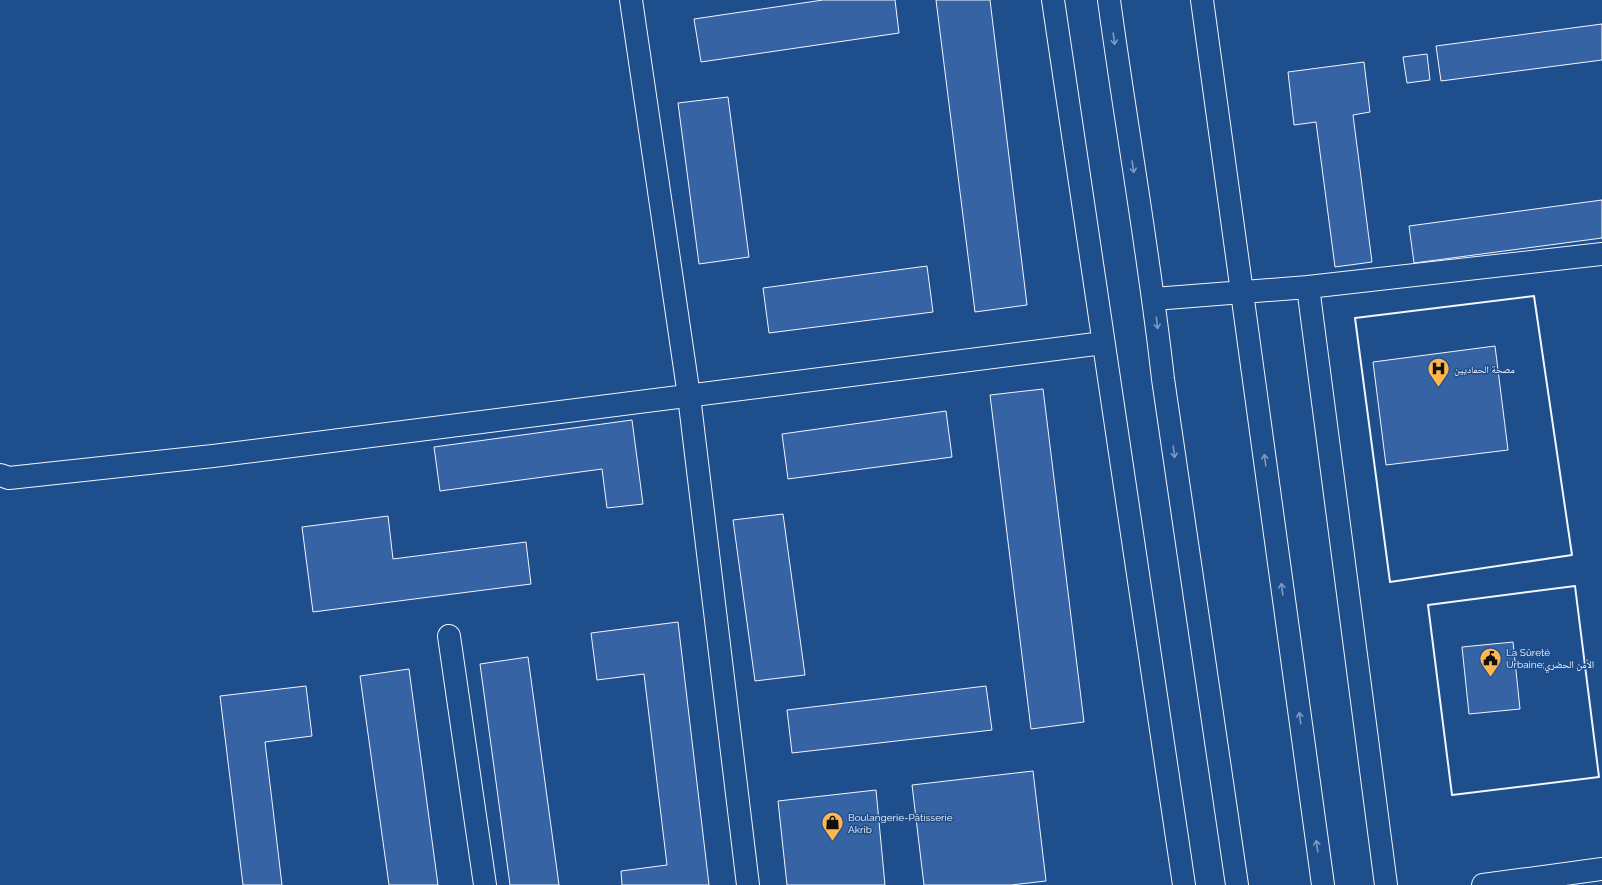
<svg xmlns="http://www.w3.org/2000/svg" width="1602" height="885" font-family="Raleway,'Noto Naskh Arabic',sans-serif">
	<rect width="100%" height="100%" fill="#1f4e8c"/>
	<!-- building -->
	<path fill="#3563a3" stroke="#f2f6ff" d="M823,0H895L899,33L701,62L694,19Z
		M936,0H990L1027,305L975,312Z
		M1602,24V60L1441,81L1436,46Z
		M1427,54L1430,80L1407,83L1403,57Z
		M1364,62L1370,112L1353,115L1372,262L1335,267L1316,122L1294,125L1288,72Z
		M728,97L749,257L699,264L678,103Z
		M1602,200V238L1414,263L1409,226Z
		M927,266L933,312L769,333L763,288Z
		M1495,346L1508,450L1386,465L1373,362Z
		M1043,389L1084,722L1031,729L990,395Z
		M946,411L952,457L788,479L782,434Z
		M632,420L643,504L607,508L602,469L440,491L434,447Z
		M783,514L805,675L755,681L733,520Z
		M388,516L393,559L526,542L531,584L313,612L302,527Z
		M678,622L709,885H622L621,871L667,865L644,674L597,680L591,633Z
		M1513,642L1520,709L1469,714L1462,647Z
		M528,657L559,885H510L480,664Z
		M409,669L438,885H389L360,676Z
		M306,686L312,736L265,742L282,885H243L220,696Z
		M986,686L992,730L792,753L787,710Z
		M1033,771L1046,881L1011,885H924L912,785Z
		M876,790L885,885H787L778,801Z"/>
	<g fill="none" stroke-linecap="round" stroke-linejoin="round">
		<defs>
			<path id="minor" d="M631,0L689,396L748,885
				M1053,0L1184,885
				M1109,0C1126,126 1149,252 1163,379L1237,885
				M1202,0L1323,885
				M1308,287L1386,885
				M1154,299L1308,287L1602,254
				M0,475L9,478L213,456L1103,343
				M449,636L485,885
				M1483,885L1602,869"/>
		</defs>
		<!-- minor casing -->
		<use href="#minor" stroke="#f2f6ff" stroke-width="24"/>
		<!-- minor -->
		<use href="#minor" stroke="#1f4e8c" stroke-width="22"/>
		<!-- wall -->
		<path stroke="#f2f6ff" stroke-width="2" d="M1534,296L1572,555L1390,582L1355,318Z
			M1575,586L1599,777L1452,795L1428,605Z"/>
	</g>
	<!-- one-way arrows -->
	<defs><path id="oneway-shaft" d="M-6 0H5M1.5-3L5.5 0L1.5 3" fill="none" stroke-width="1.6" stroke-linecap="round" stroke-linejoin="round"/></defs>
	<g stroke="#7e9ac0">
		<use href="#oneway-shaft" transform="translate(1114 39) rotate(82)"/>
		<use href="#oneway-shaft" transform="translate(1133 167) rotate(81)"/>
		<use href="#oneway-shaft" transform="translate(1157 323) rotate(84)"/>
		<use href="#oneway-shaft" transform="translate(1174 452) rotate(82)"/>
		<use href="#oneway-shaft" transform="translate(1265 460) rotate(-98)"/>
		<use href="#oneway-shaft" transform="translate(1282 589) rotate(-98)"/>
		<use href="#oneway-shaft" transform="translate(1300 718) rotate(-98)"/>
		<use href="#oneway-shaft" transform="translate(1317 846) rotate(-98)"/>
	</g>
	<!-- icons -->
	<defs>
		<symbol id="hospital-pin" viewBox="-11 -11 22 30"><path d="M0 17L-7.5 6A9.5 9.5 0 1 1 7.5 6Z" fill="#ffb74d" stroke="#1f4e8c"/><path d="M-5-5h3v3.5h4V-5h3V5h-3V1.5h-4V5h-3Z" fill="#111"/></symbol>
		<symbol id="civic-pin" viewBox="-11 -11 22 30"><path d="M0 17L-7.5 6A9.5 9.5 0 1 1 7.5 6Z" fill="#ffb74d" stroke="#1f4e8c"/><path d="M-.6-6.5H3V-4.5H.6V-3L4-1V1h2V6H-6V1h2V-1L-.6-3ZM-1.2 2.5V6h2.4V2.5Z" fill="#111"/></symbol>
		<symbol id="shop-pin" viewBox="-11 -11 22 30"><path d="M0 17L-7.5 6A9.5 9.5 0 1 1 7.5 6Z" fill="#ffb74d" stroke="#1f4e8c"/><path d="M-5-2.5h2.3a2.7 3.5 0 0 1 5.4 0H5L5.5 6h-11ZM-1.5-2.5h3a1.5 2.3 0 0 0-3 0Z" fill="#111"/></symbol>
	</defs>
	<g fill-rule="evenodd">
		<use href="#hospital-pin" x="1426" y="356" width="25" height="34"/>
		<use href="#civic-pin" x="1478" y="646" width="25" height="34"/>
		<use href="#shop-pin" x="820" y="810" width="25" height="34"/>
	</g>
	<g text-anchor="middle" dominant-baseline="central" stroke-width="3" stroke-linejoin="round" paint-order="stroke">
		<!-- poi labels -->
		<g font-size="10" fill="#f2f6ff" stroke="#1f4e8c" text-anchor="start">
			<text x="1454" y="369">مصحة الحماديين</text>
			<text x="1506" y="652">La Sûreté<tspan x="1506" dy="12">Urbaine;الأمن الحضري</tspan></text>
			<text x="848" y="817">Boulangerie-Pâtisserie<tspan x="848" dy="12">Akrib</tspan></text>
		</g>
	</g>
</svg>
